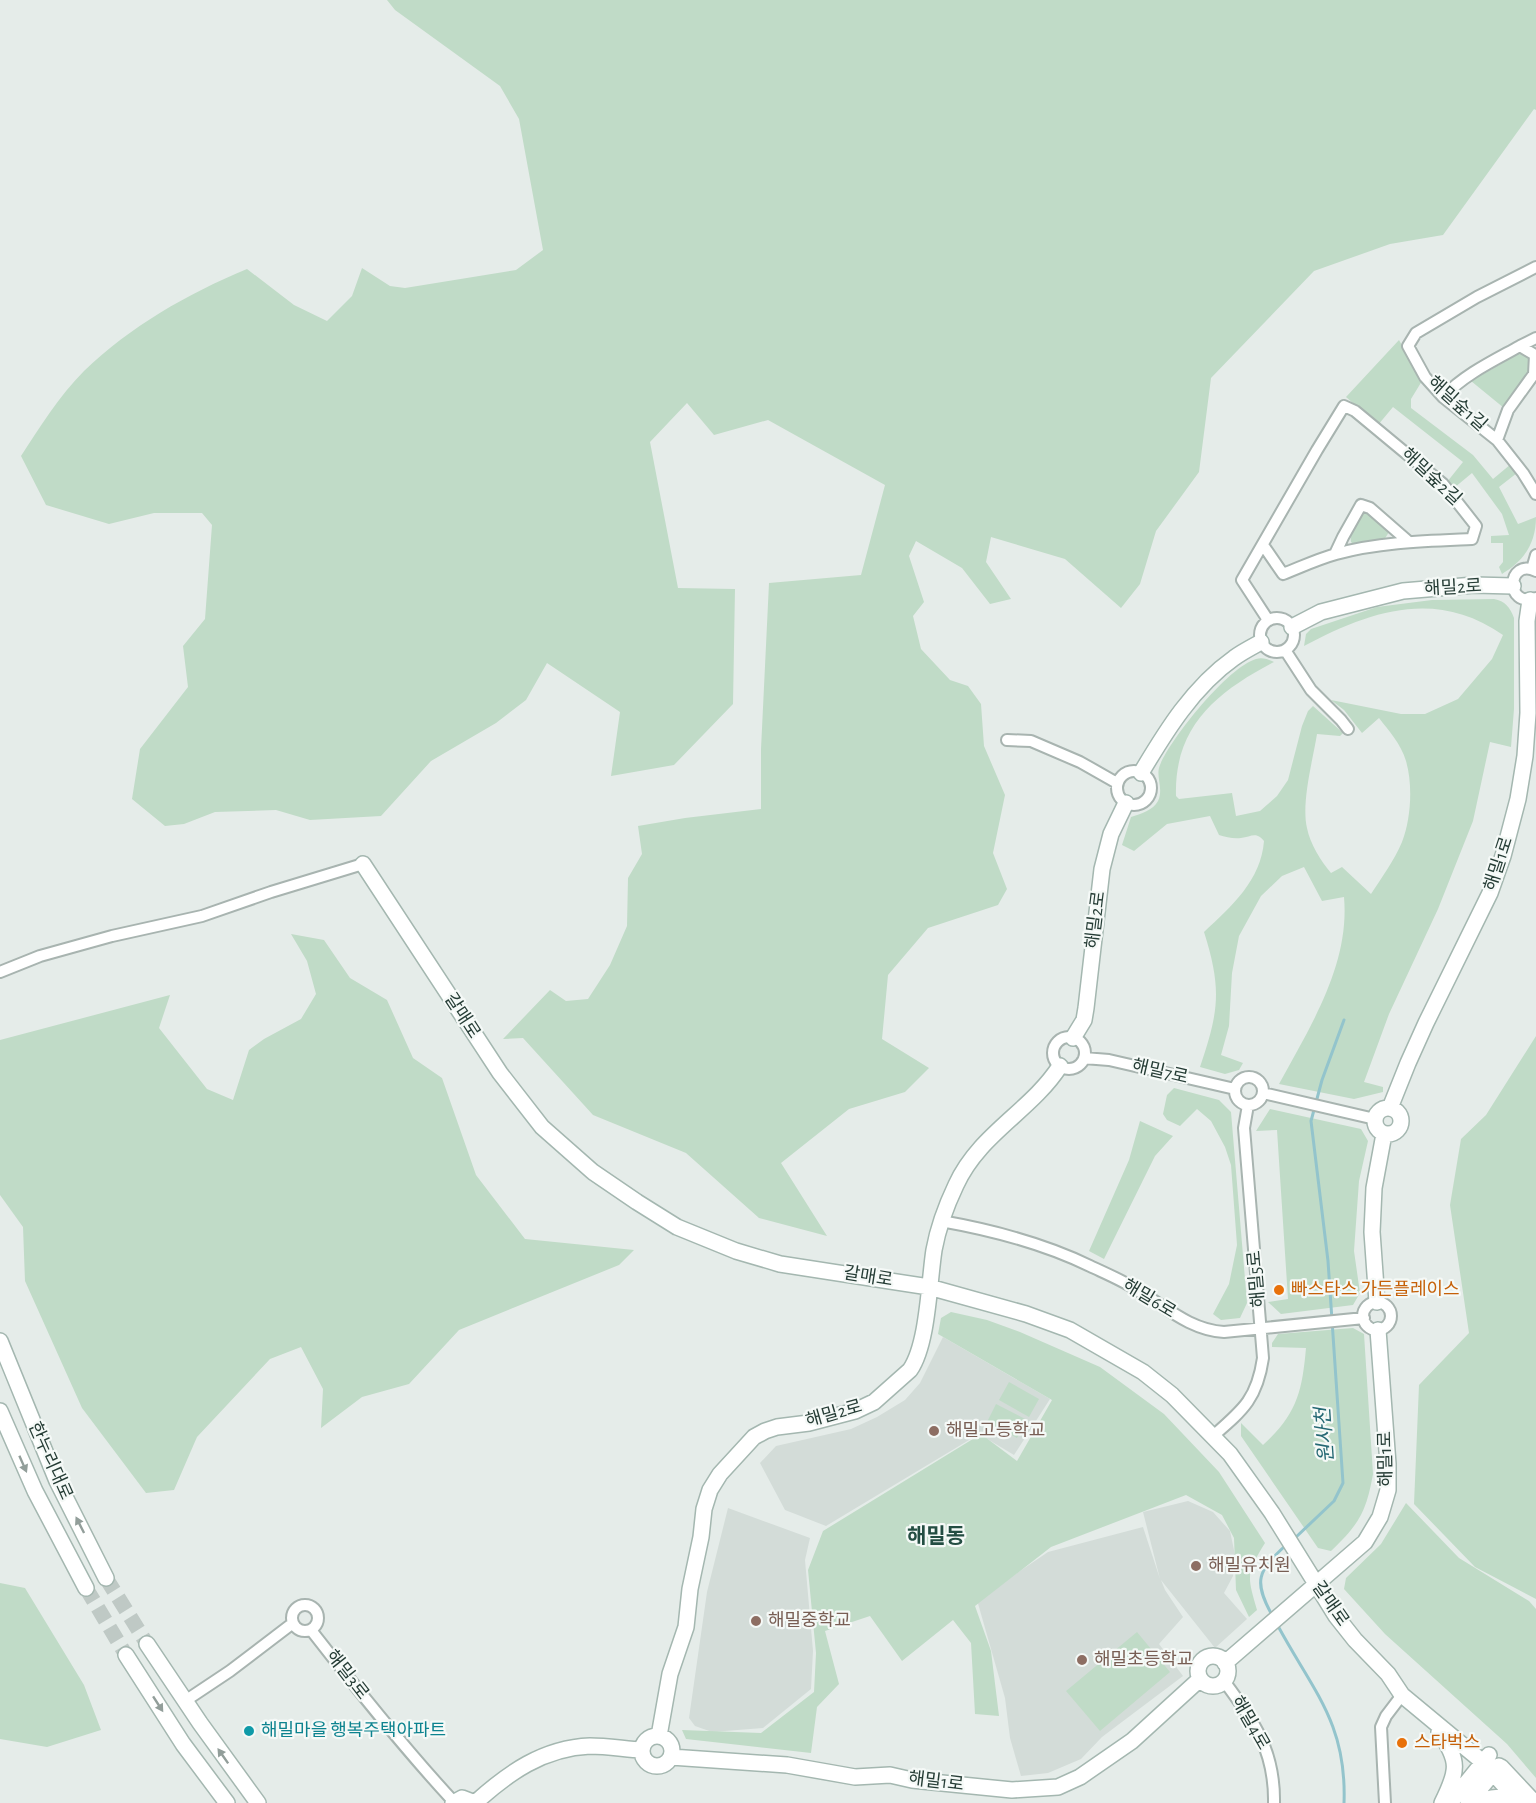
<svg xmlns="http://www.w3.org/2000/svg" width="1536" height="1803" font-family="'Alegreya Sans','Noto Sans KR',sans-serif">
	<rect width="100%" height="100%" fill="#e5ece9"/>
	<!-- built -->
	<path fill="#d3dcd8" d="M943,1337L1050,1399L1014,1455L979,1434L826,1526L785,1510L760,1463L776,1446L851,1429L877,1417L905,1400L920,1383Z
		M1188,1501L1213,1512L1230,1531L1235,1555L1233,1576L1224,1593L1247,1619L1215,1648L1161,1580L1165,1590L1183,1617L1159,1644L1183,1676L1102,1737L1081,1759L1048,1773L1021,1776L1010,1738L1005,1698L977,1600L1048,1552L1143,1527L1160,1579L1143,1512Z
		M728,1508L810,1538L805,1560L813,1651L811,1689L763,1728L712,1732L695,1726L689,1718L707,1592Z"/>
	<!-- green -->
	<path fill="#c0dbc7" d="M387,0H1536V110L1534,109L1443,235L1390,244L1314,271L1211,378L1199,472L1156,531L1140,584L1121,608L1065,559L991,537L986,562L1011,599L990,604L962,568L916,541L909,556L924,602L913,616L921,649L950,680L968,686L981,704L984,746L1005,795L993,853L1007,889L998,905L928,928L888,975L882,1039L929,1068L905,1092L849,1109L781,1163L827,1236L759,1218L686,1153L593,1115L523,1038L503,1039L550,990L566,1001L588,999L610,965L627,926L628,878L642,854L638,826L685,818L761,809V749L769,583L861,575L885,485L768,420L714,435L687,403L650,442L678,588L735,589L733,704L674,765L611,776L620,712L547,663L526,700L496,723L431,761L381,816L310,820L276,810L215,812L184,824L165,826L132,799L140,749L188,687L183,646L205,619L212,525L202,513H154L109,524L46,505L21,456C40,427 59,396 84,371C131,326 187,294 247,269L294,305L327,321L352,296L362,268L390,286L405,288L516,270L543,250L519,119L500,86L395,10Z
		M1399,340L1422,381L1411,399V408L1473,455L1493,479L1511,464L1517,473L1499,487L1518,524L1536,517C1536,543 1524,561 1502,574L1499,567L1503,562V543H1491V536L1509,535L1502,514L1472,473L1454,488L1447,482L1463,462L1393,407L1378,425L1346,397Z
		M1520,353L1530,359C1530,378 1515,393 1504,408L1471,381Z
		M1365,513H1369L1387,527L1389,532L1384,540L1353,544L1351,542C1349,532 1356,518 1365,513Z
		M1494,599C1505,601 1510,607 1514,618V709L1511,747L1490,742L1473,821L1438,909L1389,1014L1364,1082L1383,1087V1092L1354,1099L1279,1084C1310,1027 1350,965 1344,897L1322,901L1304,867L1282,876L1261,896L1239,936L1232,973L1229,1026L1221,1055L1243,1063L1239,1070L1225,1074L1200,1067C1219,1011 1222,989 1204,932C1232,906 1261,880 1264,841C1256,831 1251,837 1241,838C1233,839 1226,837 1219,835L1210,816L1167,824L1134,851L1122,845L1131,817C1141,814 1153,810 1158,801C1164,788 1155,776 1160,765C1171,738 1228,667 1256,659C1262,657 1268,659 1274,662C1217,692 1174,726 1176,796L1179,799L1232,793L1236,816L1260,811L1277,796L1288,780L1302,726L1308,711L1313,706L1343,733L1340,736L1317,734C1313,759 1301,803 1307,828C1310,844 1321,861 1331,873L1342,867L1371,894C1382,877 1394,861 1402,842C1411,819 1413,785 1406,761C1401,744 1389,731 1379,718L1362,733L1344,710L1331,700L1401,714H1425L1458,699L1492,659L1503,635C1436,588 1370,611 1304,646L1306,634L1311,629L1377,607L1432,600Z
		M291,934L324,940L350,978L387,1000L413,1058L442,1078L476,1175L525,1239L634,1250L619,1265L459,1330L409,1384L362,1397L321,1428L323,1389L301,1347L270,1359L197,1437L174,1490L146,1493L82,1408L25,1281L23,1227L0,1195V1040L170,995L159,1028L207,1089L233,1100L249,1050L264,1039L301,1019L316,994L307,961Z
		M1536,1036V1599L1475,1567L1414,1504L1419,1385L1469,1333L1450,1205L1461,1139L1486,1115Z
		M1174,1088L1219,1100L1231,1112L1247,1303L1240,1318L1221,1320L1213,1314L1229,1284L1237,1245L1231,1165L1225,1147L1211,1121L1197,1109L1180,1126L1167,1120L1163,1114L1167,1095Z
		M1270,1109L1361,1129L1368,1141L1359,1181L1354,1251L1360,1293L1353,1305L1281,1314L1268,1302L1288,1299L1277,1130L1256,1131Z
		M1140,1121L1173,1136L1155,1156L1104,1259L1089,1251L1129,1160Z
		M951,1312L987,1320L1020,1332L1100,1367L1164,1414L1219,1472L1265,1543C1246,1574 1247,1575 1257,1610L1249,1617L1236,1590L1234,1538L1222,1515L1186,1495L1051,1547L975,1606L991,1651L999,1716L975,1714L971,1643L953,1620L902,1661L870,1616L825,1631L839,1684L817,1707L811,1753L686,1739L682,1730L761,1733L814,1692L816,1653L808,1570L823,1531L981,1434L1017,1461L1052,1400L938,1334L941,1318Z
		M1353,1328L1364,1334L1373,1474C1366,1513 1359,1524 1331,1551L1318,1548L1241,1436V1423L1263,1445C1297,1414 1302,1392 1306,1348L1272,1347V1343L1278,1334Z
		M1009,1382L1039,1399L1029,1417L999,1400Z
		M996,1404L1027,1420L1017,1438L987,1422Z
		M1406,1503L1459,1558L1529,1601L1536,1609V1778L1507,1744L1385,1634L1344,1589L1346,1578L1381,1544Z
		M0,1583L25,1588L84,1685L101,1730L47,1747L0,1739Z
		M1137,1632L1170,1672L1100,1731L1066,1691Z"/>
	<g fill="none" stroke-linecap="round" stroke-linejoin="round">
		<!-- stream -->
		<path stroke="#93c4cc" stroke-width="3" d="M1295,1538L1334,1501L1343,1483L1328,1261L1311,1121L1322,1080L1344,1020
			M1272,1615C1253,1581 1258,1571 1285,1546
			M1278,1626C1313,1691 1347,1723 1344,1803"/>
		<!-- secondary-tunnel -->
		<path stroke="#bfc9c5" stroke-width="15" stroke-dasharray="15 8" stroke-linecap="butt" d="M106,1578L147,1644
			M86,1588L126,1655"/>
		<defs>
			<path id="street" d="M1536,267L1477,297L1416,333L1408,346L1425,377L1443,397L1497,440L1523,473L1536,494
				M1520,346L1536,338
				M1443,397C1465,374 1493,361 1520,346L1535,355L1534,374L1508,410L1497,440
				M1263,545L1283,574C1301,567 1318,559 1336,554C1380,542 1427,541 1472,539L1476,526L1443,484L1355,411L1344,406L1317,450L1242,580L1268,620
				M1335,554L1343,537L1361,505L1370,508L1409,542
				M1532,569L1536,555
				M1536,598C1504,609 1507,557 1536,571
				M1260 635a17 17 0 1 1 34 0a17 17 0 1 1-34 0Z
				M1285,650L1311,690L1341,720L1348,729
				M1007,740L1031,741L1080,762L1117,783
				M1117 788a17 17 0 1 1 34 0a17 17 0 1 1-34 0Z
				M0,972L40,956L112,936L202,916L271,892L363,864
				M1053 1053a16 16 0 1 1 32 0a16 16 0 1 1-32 0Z
				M1084,1058L1109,1060L1235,1089
				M1235 1091a14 14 0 1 1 28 0a14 14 0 1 1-28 0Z
				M1263,1093L1375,1119
				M941,1221C992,1230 1043,1243 1090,1266C1107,1274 1124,1281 1139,1291C1167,1308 1191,1330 1224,1332L1364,1318
				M1363 1316a14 14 0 1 1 28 0a14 14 0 1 1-28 0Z
				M1213,1436C1243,1410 1257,1399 1263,1358L1244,1128L1248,1105
				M292 1618a13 13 0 1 1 26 0a13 13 0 1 1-26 0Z
				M311,1630C357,1689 403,1747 454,1802
				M1224,1681C1254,1721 1275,1751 1274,1803
				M185,1701L230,1671L293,1623
				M1385,1803L1381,1727L1386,1716L1402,1695"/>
			<path id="secondary" d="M1292,627L1321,612L1403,591L1474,585L1513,586
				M1141,773C1166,731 1193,687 1234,658C1242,652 1252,647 1261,642
				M363,864L500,1073L542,1127L593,1172L637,1202L677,1227L736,1251L780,1264L929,1287L1026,1314L1070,1330L1143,1372L1172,1395L1230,1454L1272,1513L1336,1616L1355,1640L1388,1674L1402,1695L1484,1763L1520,1803
				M1073,1038L1084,1020L1086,1008L1102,869L1111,834L1126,803
				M1390,1108L1408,1063L1426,1023L1490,893L1503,856L1518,799L1525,756L1528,713L1527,621L1530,600
				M1375 1121a13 13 0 1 1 26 0a13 13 0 1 1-26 0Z
				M1377,1302L1372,1232L1374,1188L1384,1134
				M0,1341L57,1481L106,1578
				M0,1411L35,1491L86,1588
				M147,1644L200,1723L258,1803
				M126,1655L183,1744L227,1803
				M1198 1671a15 15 0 1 1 30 0a15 15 0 1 1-30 0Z
				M1225,1663L1365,1542L1380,1517L1388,1490V1464L1378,1330
				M1439,1732C1460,1761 1458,1771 1442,1803
				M642 1751a15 15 0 1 1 30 0a15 15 0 1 1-30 0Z
				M659,1736L670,1674L686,1627L690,1589L701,1537L704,1509L710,1490L720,1474L754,1437L765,1431L777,1427L809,1423L855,1411L874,1402L910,1370C928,1344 929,1282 934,1250C938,1228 946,1206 956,1185C979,1134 1031,1111 1060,1066
				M671,1757L787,1765L855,1777L890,1775L912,1780L1012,1790L1058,1787L1080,1777L1132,1741L1200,1679
				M1501,1767L1535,1803
				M453,1803L462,1798L475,1803
				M475,1803C508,1773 543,1748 590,1746C607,1746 625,1749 642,1750
				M1450,1803L1489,1755
				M1468,1803L1499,1766
				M1476,1803C1490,1797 1503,1794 1516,1803"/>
		</defs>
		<!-- street casing -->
		<use href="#street" stroke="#a8b4b0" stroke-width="14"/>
		<!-- secondary casing -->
		<use href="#secondary" stroke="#a4b7b0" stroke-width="18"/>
		<!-- street -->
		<use href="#street" stroke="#fff" stroke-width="10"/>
		<!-- secondary -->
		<use href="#secondary" stroke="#fff" stroke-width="15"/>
	</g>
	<!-- one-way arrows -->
	<defs><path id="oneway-solid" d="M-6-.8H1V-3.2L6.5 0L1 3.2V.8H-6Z" transform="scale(1.5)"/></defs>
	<g fill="#929e9a">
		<use href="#oneway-solid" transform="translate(23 1464) rotate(66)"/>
		<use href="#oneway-solid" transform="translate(80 1525) rotate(-117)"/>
		<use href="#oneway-solid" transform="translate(158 1704) rotate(57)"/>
		<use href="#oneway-solid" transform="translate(223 1756) rotate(-125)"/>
	</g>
	<!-- markers -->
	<g fill="#e8710a" stroke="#f5f9f7" stroke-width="2">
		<circle cx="1279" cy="1290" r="6"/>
		<circle cx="1402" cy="1743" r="6"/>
	</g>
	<g fill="#8d6e63" stroke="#f5f9f7" stroke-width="2">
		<circle cx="934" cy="1431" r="6"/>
		<circle cx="1196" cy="1566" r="6"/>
		<circle cx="756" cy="1621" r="6"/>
		<circle cx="1082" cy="1660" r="6"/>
	</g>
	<circle fill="#0f9aa8" stroke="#f5f9f7" stroke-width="2" cx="249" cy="1731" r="6"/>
	<g text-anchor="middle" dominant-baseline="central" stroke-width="4.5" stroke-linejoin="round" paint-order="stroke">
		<!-- street labels -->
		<g font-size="18" fill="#263d36" stroke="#f5f9f7">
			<text transform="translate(1457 404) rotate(42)">해밀숲1길</text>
			<text transform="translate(1431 477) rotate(43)">해밀숲2길</text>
			<text transform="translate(1453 588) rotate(-3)">해밀2로</text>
			<text transform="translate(1499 864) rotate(-72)">해밀1로</text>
			<text transform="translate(1096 920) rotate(-83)">해밀2로</text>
			<text transform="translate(462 1016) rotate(57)">갈매로</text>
			<text transform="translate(1160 1072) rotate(13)">해밀7로</text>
			<text transform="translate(868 1277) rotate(9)">갈매로</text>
			<text transform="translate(1257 1279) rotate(-95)">해밀5로</text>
			<text transform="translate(1149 1299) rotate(31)">해밀6로</text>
			<text transform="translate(834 1414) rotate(-16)">해밀2로</text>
			<text transform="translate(1386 1459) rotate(-91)">해밀1로</text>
			<text transform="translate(50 1461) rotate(66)">한누리대로</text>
			<text transform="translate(1330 1604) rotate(55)">갈매로</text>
			<text transform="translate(347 1675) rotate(52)">해밀3로</text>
			<text transform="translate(1250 1723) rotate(60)">해밀4로</text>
			<text transform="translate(936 1782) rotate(7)">해밀1로</text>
		</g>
		<!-- food labels -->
		<g font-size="18" fill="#c56008" stroke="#f5f9f7" text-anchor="start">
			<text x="1291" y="1290">빠스타스 가든플레이스</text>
			<text x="1414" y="1743">스타벅스</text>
		</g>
		<!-- education labels -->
		<g font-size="18" fill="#785e54" stroke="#f5f9f7" text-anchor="start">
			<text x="946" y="1431">해밀고등학교</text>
			<text x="1208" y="1566">해밀유치원</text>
			<text x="768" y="1621">해밀중학교</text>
			<text x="1094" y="1660">해밀초등학교</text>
		</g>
		<!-- culture labels -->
		<g font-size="18" fill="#0d838f" stroke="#f5f9f7" text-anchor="start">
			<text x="261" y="1731">해밀마을 행복주택아파트</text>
		</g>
		<!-- water labels -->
		<g font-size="20" font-style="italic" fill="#256873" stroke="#f5f9f7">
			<text transform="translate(1325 1435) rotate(-94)">원사천</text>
		</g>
		<!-- quarter labels -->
		<g font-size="21" font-weight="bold" fill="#234d42" stroke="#f5f9f7">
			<text x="936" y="1536">해밀동</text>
		</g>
	</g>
</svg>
